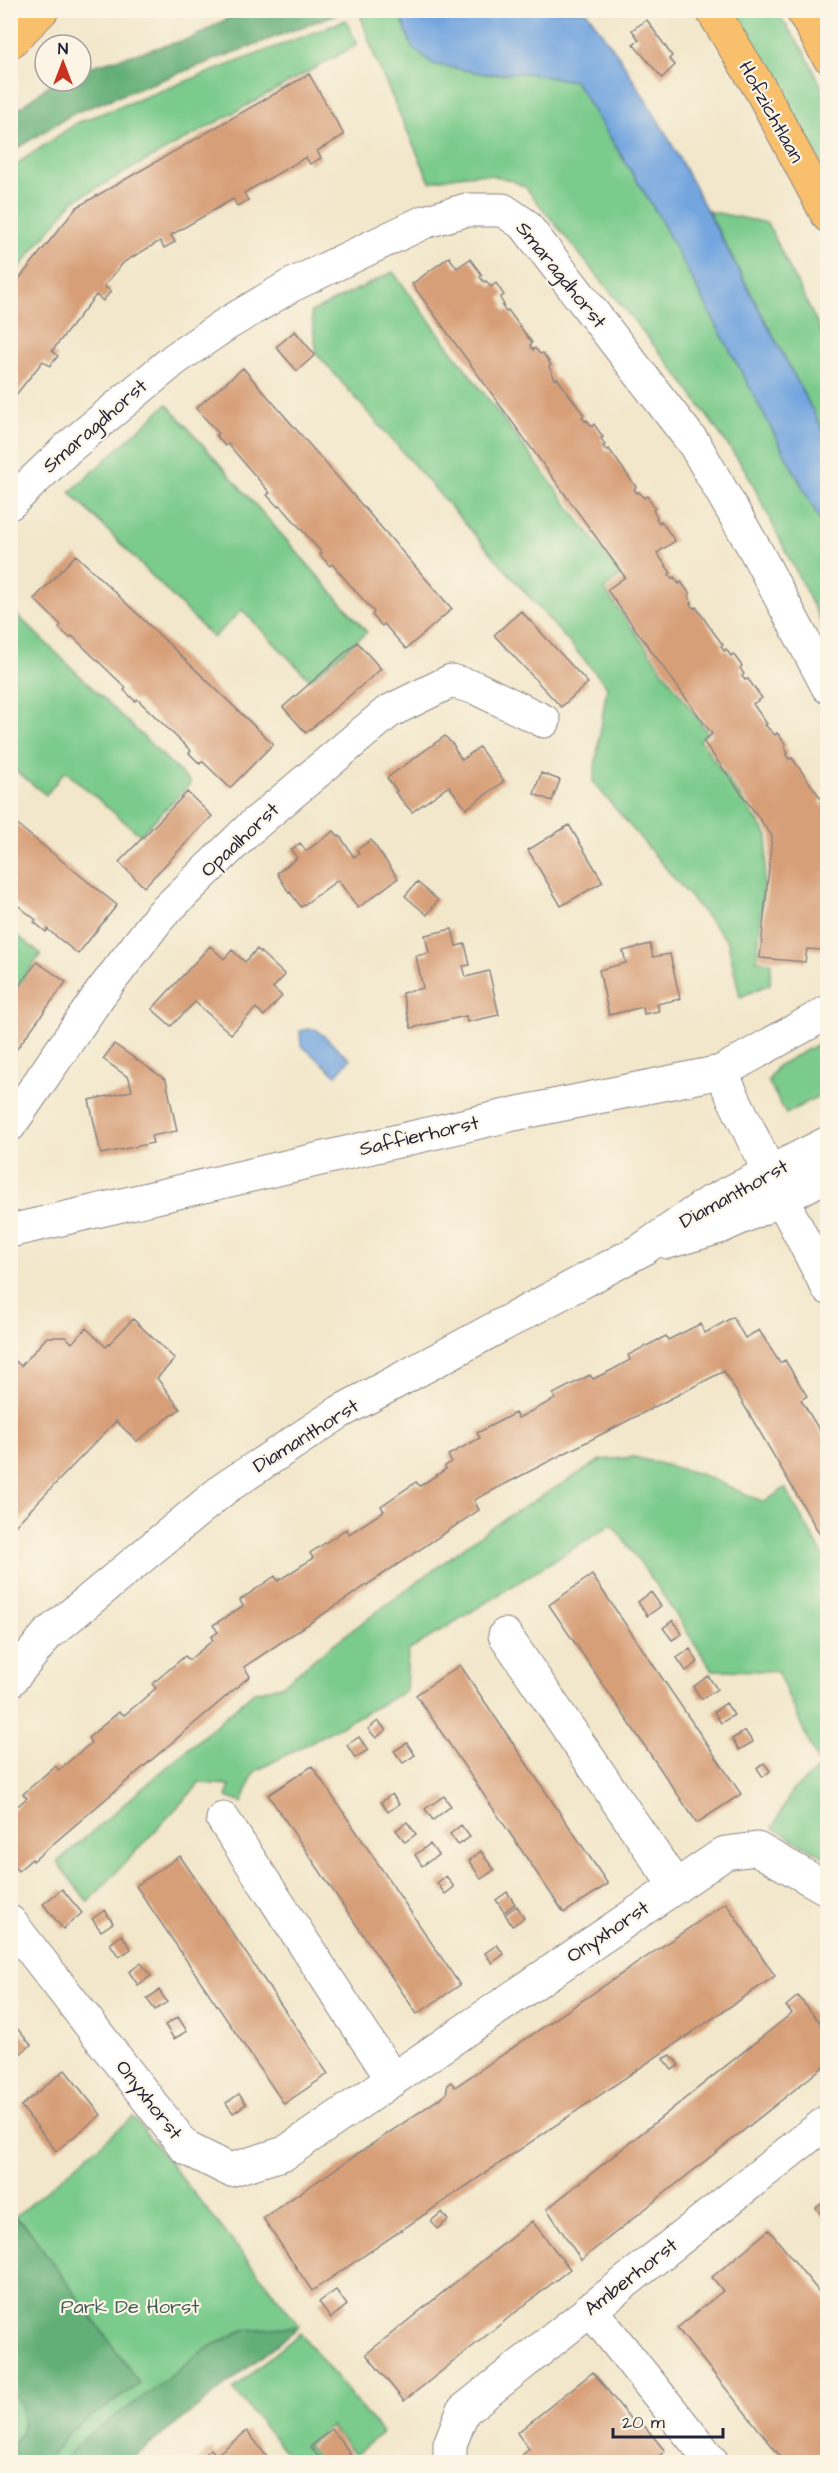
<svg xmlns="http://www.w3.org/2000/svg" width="838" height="2473" font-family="'Architects Daughter',sans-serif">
	<rect width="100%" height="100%" fill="#fcf5e5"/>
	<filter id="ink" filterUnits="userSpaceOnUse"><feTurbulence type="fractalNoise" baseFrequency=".0167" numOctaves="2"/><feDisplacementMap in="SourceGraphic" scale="12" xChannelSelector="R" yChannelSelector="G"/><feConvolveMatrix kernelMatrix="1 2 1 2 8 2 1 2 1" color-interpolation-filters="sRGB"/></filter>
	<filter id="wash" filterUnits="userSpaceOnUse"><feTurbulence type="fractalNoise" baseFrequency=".008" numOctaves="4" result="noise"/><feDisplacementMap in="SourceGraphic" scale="24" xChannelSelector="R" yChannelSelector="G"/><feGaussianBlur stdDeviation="1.35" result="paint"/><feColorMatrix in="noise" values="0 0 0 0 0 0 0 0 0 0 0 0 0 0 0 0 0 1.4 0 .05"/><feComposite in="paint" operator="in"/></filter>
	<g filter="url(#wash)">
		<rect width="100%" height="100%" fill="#f2e7cb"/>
		<!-- green -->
		<path fill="#7acb8c" stroke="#4e7664" stroke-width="1.5" d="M359,11H399L412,47L486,74L523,73L575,81L657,213L827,533V634L746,471L682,380L525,187C492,169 465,173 430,182L376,61Z
			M731,11H776L804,51L827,98V174L770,70Z
			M346,20L357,45L73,201L11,278V168L77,123Z
			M708,211L767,223L827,343V438Z
			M393,272L621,576L604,589L708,733L700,740L768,836L757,960L771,962L770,984L740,997L728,942L593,782L607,686L317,354L311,312Z
			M167,404L367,632L310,680L242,610L213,638L70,492Z
			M16,614L191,783L140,835L65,771L46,795L11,767L10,618Z
			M10,930L41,954L11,995H10Z
			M827,1039V1091L786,1114L768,1081L777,1066Z
			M634,1457L700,1474L764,1502L785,1488L827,1562V1858L773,1828L791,1792L820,1767L777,1671L712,1670L657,1586L612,1524L408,1651L406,1691L254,1772L242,1803L226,1797L230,1785L200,1783L88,1902L57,1862L254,1692L281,1686L328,1648L494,1525L601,1460Z
			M133,2117L300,2326L128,2462H11V2220Z
			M300,2333L382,2433L355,2455L331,2426L307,2446L321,2462H294L233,2389Z"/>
		<!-- forest -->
		<path fill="#63af78" stroke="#42685a" stroke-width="1.5" d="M241,11H344L74,113L11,152V115L54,81H81V69L192,38Z
			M11,2216L24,2223L140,2384L70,2431L46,2462H11V2447L22,2433V2407L11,2391Z
			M300,2326L128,2462H62L83,2439L162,2383L205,2349L243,2330Z"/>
		<!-- water -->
		<path fill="#73a6df" stroke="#4a648d" stroke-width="1.5" d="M399,11H586L620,58L667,135L827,438V533L657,213L575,81L523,73L486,74L433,64L412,47Z
			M307,1029H316L350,1059L336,1075L301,1045L300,1031Z"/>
		<g id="blocks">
			<!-- building -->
			<path fill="#d79f78" d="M647,20L672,56L669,59L675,65L662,78L633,44L639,40L632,30Z
				M309,74L344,135L317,151L321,158L310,164L306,157L244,193L248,200L237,206L233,199L171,235L175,242L164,248L160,241L124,262L104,286L111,291L103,301L96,295L52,351L58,356L50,366L43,361L10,402V290L77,207Z
				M449,257L457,268L470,259L482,275L480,277L484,282L486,281L491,287L496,283L504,295L500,298L504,305L502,306L506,312L508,310L532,343L530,345L533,350L535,348L540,354L543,353L551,365L549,367L555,379L557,378L584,415L582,417L585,421L587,420L592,427L594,424L603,437L601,438L605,445L603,446L607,451L609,449L636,487L634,489L637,493L639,492L644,498L647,496L655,508L653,510L657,517L656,518L659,523L661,521L675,541L657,553L671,573L669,574L672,579L674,577L679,584L681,582L690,594L688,596L692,603L690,604L694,608L696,607L709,626L723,645L721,646L724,651L726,649L731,656L733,654L742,666L740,668L744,674L742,676L745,680L748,679L762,698L753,704L767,724L765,725L775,735L777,733L786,745L784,747L788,753L786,755L789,759L792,758L805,776L822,800L820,802L823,806L826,805L828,807V886L826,893H828V916L825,923H823L822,930H825L823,950L807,949L805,962L760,958L772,836L703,741L712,734L607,590L625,577L412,284Z
				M295,331L315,355L297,371L276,347Z
				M243,368L452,609L406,649L384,624L382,626L372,615L374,612L332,564L330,566L320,555L322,553L280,505L278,507L267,495L270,493L228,444L225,446L216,435L218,433L196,408Z
				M76,555L273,744L230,788L202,761L200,764L189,753L191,751L137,699L135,701L124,690L126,688L72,636L70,638L59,628L61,625L34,599Z
				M521,611L588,683L561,707L494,635Z
				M357,642L381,669L306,733L283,707Z
				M445,736L455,747L454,748L462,760L479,747L504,781L466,809L449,786L412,812L395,792L397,791L387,778Z
				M541,773L560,780L552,801L534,794Z
				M187,792L212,816L144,887L119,862Z
				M10,819L117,905L78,954L47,929L46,932L34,922L36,920L10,899Z
				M569,825L603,882L561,906L528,850Z
				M334,831L339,837L340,836L354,857L359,854L357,850L371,840L398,878L358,908L338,880L301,907L290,892L289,893L277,873L297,858L291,850L300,843L306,851Z
				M417,882L438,900L427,915L405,896Z
				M452,929L456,946L465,944L470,965L463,966L466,977L489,971L499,1015L467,1022L466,1016L411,1028L402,993L423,988L416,956L429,953L425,935Z
				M650,944L653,957L670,954L680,999L657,1004L659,1011L644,1014L643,1007L609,1015L599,970L626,963L623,951Z
				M210,946L224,959L232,950L245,962L257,949L285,975L273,988L282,996L264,1016L256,1008L231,1034L195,1002L171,1026L152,1009Z
				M37,962L66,982L10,1058V998Z
				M114,1044L166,1080L177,1131L151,1136L153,1143L101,1154L89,1100L132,1091L129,1078L103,1059Z
				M733,1317L745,1338L759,1330L780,1363L785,1360L807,1396L801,1400L823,1436L828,1433V1548L724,1371L474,1500L479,1510L244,1667L250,1676L33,1861L32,1859L18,1871L10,1862V1812L27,1798L23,1794L55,1766L59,1770L74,1757L91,1743L88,1738L119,1712L124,1715L140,1702L156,1688L152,1684L185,1656L189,1660L213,1640L211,1637L218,1632L213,1625L243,1606L240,1600L275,1576L278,1581L313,1558L310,1553L346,1529L349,1534L384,1511L381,1506L416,1482L420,1486L446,1469L445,1466L451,1462L448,1455L480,1438L477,1433L515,1413L518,1418L555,1399L553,1394L590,1375L593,1379L612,1370L630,1360L628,1355L666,1336L668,1340L700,1324L705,1333Z
				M133,1319L175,1359L157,1378L180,1409L137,1441L116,1421L10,1531V1356L21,1366L47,1337H66L72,1343L86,1328L106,1347Z
				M592,1575L741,1794L697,1823L549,1605Z
				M651,1592L661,1606L647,1616L638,1602Z
				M673,1620L682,1634L672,1640L663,1628Z
				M690,1649L698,1662L686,1671L677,1658Z
				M460,1665L608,1884L564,1913L416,1695Z
				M708,1676L717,1689L702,1699L693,1687Z
				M726,1703L734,1715L721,1723L714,1712Z
				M378,1721L386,1730L376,1738L368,1729Z
				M745,1731L753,1742L739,1750L732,1739Z
				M359,1737L368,1750L355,1758L347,1745Z
				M407,1743L415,1755L403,1763L394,1751Z
				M764,1763L770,1771L763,1777L757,1768Z
				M312,1766L460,1985L417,2014L268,1795Z
				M392,1794L399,1804L388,1812L381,1802Z
				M444,1796L451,1806L433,1820L425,1809Z
				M407,1822L416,1834L405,1842L396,1830Z
				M461,1825L470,1837L458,1845L450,1834Z
				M430,1844L438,1855L422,1866L415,1855Z
				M481,1851L494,1870L481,1879L469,1861Z
				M180,1856L328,2074L284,2104L136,1886Z
				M446,1876L454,1887L445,1894L437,1883Z
				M62,1889L82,1913L63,1929L43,1904Z
				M507,1892L515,1904L504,1912L496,1900Z
				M726,1903L775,1976L312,2291L263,2218L446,2094L448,2084L451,2082L455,2087Z
				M517,1906L524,1918L512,1926L505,1914Z
				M105,1910L113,1923L101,1931L92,1919Z
				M122,1935L131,1949L119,1957L110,1944Z
				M497,1945L504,1954L492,1963L485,1953Z
				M141,1963L151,1976L138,1985L129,1972Z
				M159,1990L167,2002L155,2010L147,1999Z
				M798,1996L828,2032V2045L824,2048L828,2053V2063L581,2260L547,2209L792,2013L786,2006Z
				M178,2017L187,2031L174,2039L165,2025Z
				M10,2020L31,2045L10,2062Z
				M671,2055L679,2065L672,2070L663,2059Z
				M65,2070L101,2115L56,2151L21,2106Z
				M239,2094L246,2104L233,2113L226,2103Z
				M825,2201L828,2204V2223L816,2208Z
				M442,2212L448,2220L437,2229L431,2221Z
				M532,2221L570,2269L404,2401L366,2354Z
				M769,2230L828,2303V2462H785L677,2328L723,2291L712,2277Z
				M336,2290L347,2305L331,2318L319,2302Z
				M593,2372L632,2421L637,2417L665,2451L660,2455L666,2462H526L521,2456L529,2449L517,2433Z
				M332,2429L351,2454L340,2462H323L310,2447Z
				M247,2431L272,2462H194L211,2449L216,2455Z"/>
		</g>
	</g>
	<g filter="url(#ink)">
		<use href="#blocks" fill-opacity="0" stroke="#8a8483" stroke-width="1.5"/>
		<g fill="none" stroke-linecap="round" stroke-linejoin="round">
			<defs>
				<path id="minor" d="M10,503L68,448L175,359L225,325L290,286L424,222L466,210H503L525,225L695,445L757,553L828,687
					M721,1072L828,1012
					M10,1125L100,994L160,916L250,828L388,712L451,681L476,688L544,721
					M10,1231L514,1114L721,1072L782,1199L828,1288
					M668,1242L720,1227L782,1199L828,1174
					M505,1635L676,1887
					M10,1681L47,1635L225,1488L340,1412L643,1249L707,1204L828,1143
					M223,1819L393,2080
					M10,1922L186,2148L230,2170L285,2153L725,1853L757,1849L828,1889
					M590,2309L712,2462
					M450,2462V2444L463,2411L828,2121"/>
				<path id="major" d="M712,10L762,92L828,216
					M802,10L828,56
					M10,42L42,10"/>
			</defs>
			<!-- minor casing -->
			<use href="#minor" stroke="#8a8483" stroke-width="35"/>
			<!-- major casing -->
			<use href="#major" stroke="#8a8483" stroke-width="35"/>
			<!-- minor -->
			<use href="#minor" stroke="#fff" stroke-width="33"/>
			<!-- major -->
			<use href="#major" stroke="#f8bf6c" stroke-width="33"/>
		</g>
	</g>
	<g text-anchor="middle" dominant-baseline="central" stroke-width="4.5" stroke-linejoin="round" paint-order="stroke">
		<!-- street labels -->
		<g font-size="20" fill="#22223b" stroke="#fcf5e5">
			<text transform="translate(771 112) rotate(61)">Hofzichtlaan</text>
			<text transform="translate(561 275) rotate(51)">Smaragdhorst</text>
			<text transform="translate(95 426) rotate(-41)">Smaragdhorst</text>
			<text transform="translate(240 840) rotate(-43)">Opaalhorst</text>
			<text transform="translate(419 1136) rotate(-13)">Saffierhorst</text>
			<text transform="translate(734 1194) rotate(-29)">Diamanthorst</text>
			<text transform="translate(306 1436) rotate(-32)">Diamanthorst</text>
			<text transform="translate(608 1932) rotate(-34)">Onyxhorst</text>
			<text transform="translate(149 2100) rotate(52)">Onyxhorst</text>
			<text transform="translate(631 2277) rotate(-38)">Amberhorst</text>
		</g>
		<!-- park labels -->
		<g font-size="20" fill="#415d57" stroke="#fcf5e5">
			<text x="130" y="2307">Park De Horst</text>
		</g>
	</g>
	<!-- margin -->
	<rect width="838" height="2473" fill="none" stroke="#fcf5e5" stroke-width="36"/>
	<!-- north arrow -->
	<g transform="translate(63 63)"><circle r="28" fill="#fcf5e5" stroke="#a5a1a1" stroke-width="1.5"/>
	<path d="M0-4.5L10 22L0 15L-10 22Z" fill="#c8321e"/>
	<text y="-9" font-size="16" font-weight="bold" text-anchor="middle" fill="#22223b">N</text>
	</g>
	<!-- scale -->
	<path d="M613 2428v9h110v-9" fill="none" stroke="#22223b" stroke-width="3"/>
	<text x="622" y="2428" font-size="18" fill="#22223b" stroke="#fcf5e5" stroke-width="4.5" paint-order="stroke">20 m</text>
</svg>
